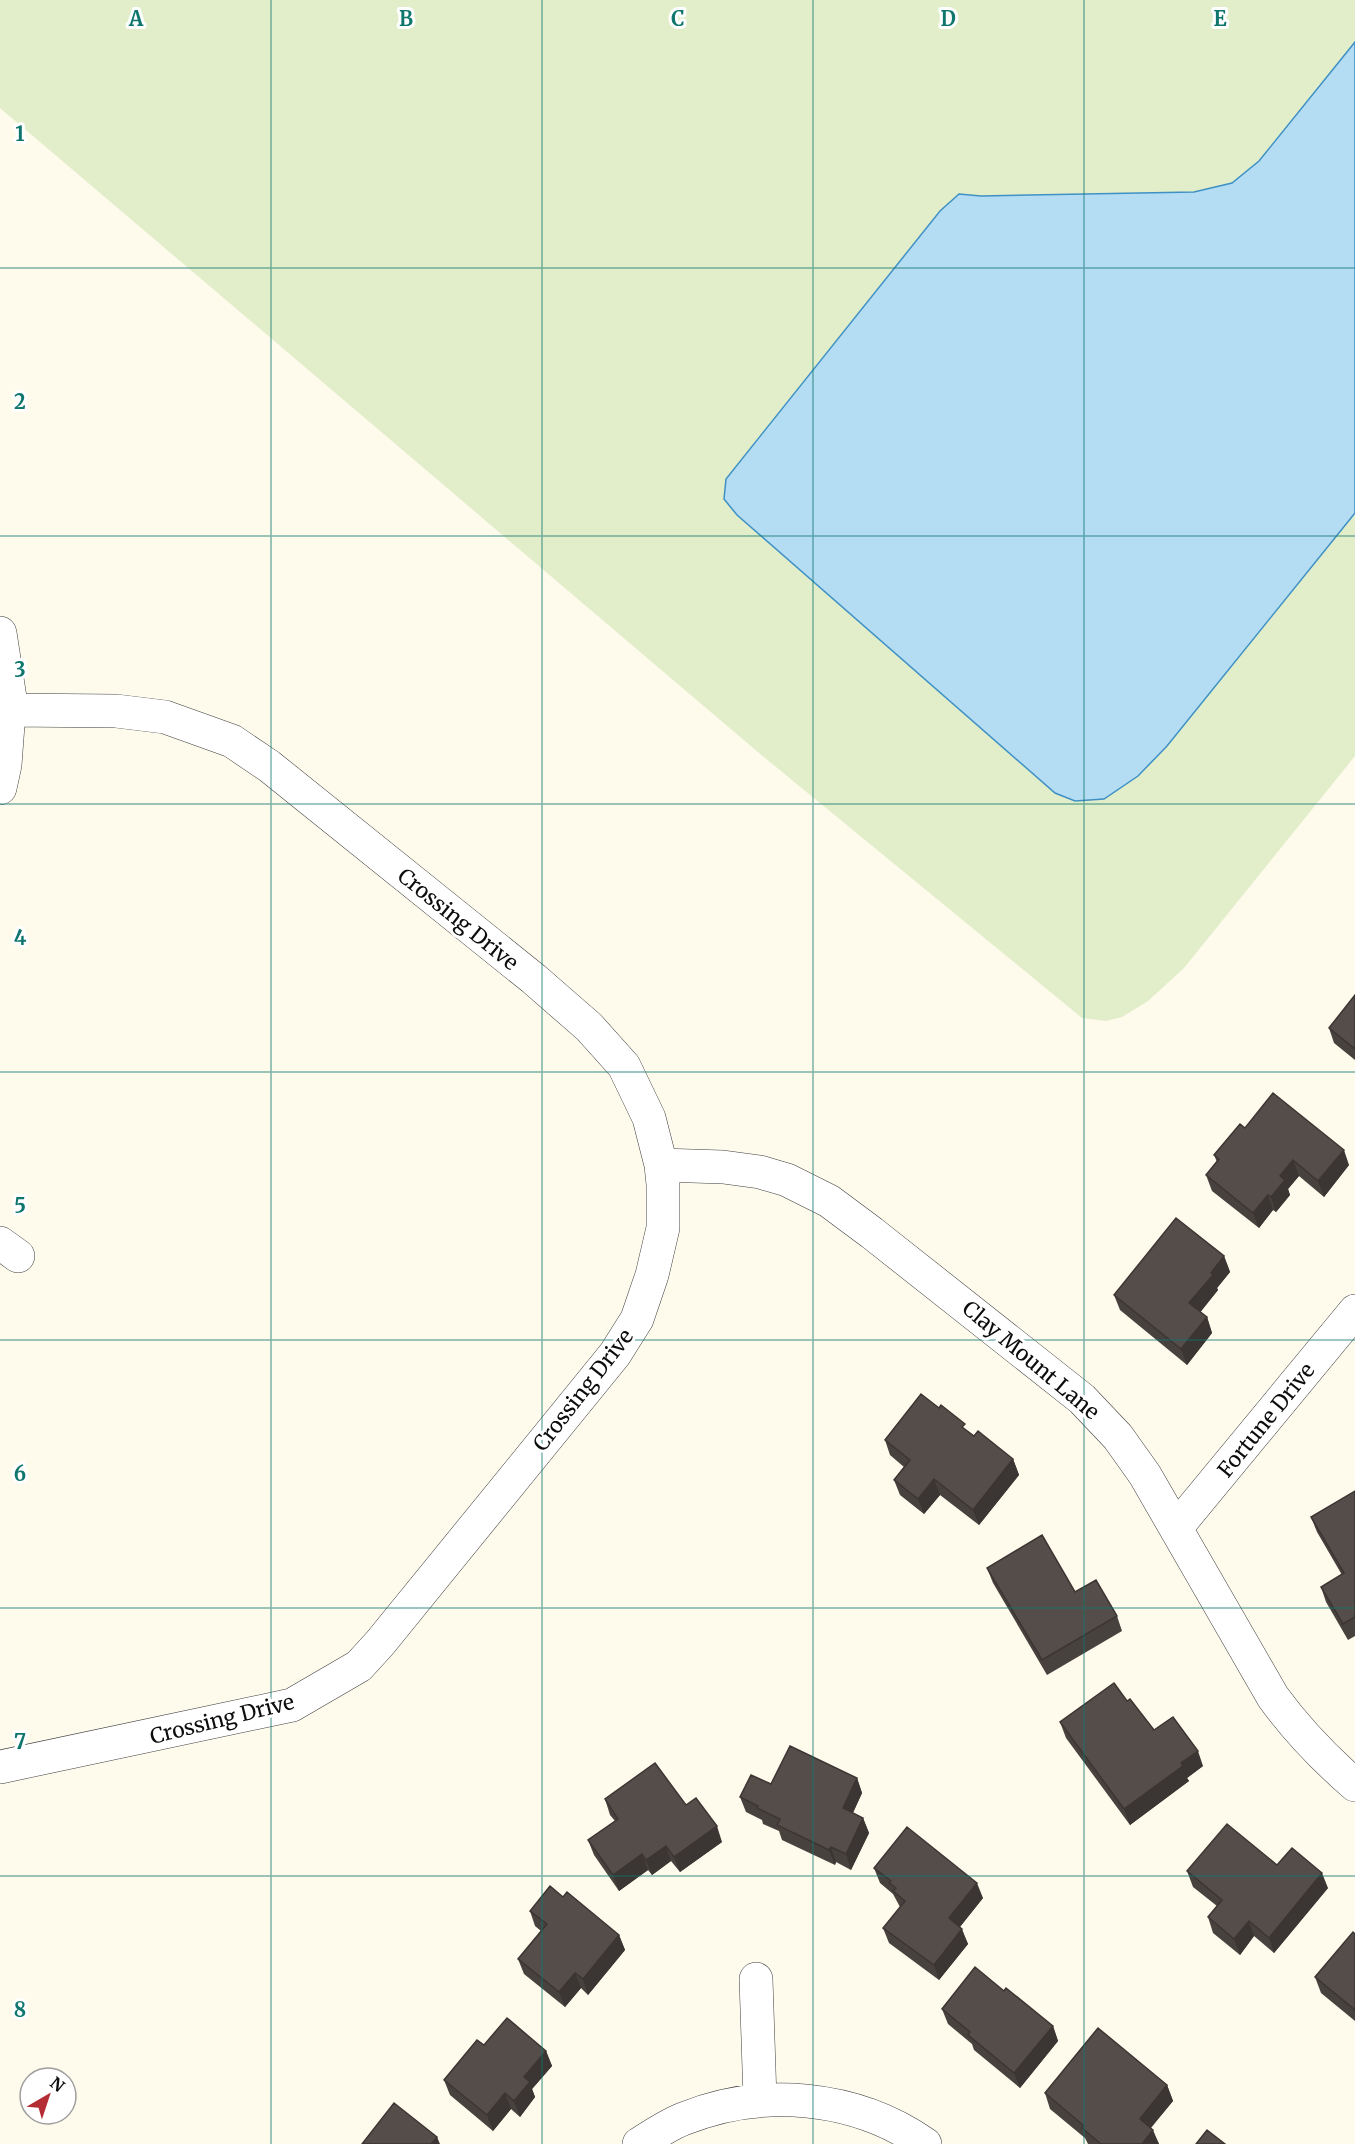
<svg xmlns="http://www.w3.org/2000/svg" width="1355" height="2144" font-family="Merriweather,serif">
	<rect width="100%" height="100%" fill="#fefaec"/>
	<!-- pitch -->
	<path fill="#e2eeca" d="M0,0H1355V756L1184,968L1148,1001L1122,1017L1106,1021L1082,1018L759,753L0,108Z"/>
	<!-- water -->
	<path fill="#b4dcf2" stroke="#3f91c5" stroke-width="1.5" d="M1355,42V513L1167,746L1138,776L1104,799L1075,801L1055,793L737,515L724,499L726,479L940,211L959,194L981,196L1194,192L1232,183L1259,161Z"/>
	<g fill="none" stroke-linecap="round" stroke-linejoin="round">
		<defs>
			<path id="minor" d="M0,633L10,698L5,765L0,788
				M661,1165L723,1167L760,1172L787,1180L829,1201L872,1233L1082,1399L1118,1437L1145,1475L1273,1697C1297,1730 1324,1758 1355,1785
				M0,1243L18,1256
				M1176,1528L1355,1311
				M0,1767L292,1705L359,1666L380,1643L615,1354L637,1319L652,1275L663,1228V1184L661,1165L649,1118L624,1066L589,1027L534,979L269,766L232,741L165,717L116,711L9,710
				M756,1979L760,2099
				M639,2144C653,2135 668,2125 683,2119C762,2087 855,2095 925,2144"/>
		</defs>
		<!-- minor casing -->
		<use href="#minor" stroke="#3f3f3f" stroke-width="34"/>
		<!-- minor -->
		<use href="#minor" stroke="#fff" stroke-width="33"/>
	</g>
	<!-- wall -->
	<path fill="#48423f" d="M1355,995V1060L1334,1043L1329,1028Z
		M1245,1128L1349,1165L1324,1197L1299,1176L1288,1189L1290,1195L1276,1212L1273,1210L1259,1228L1212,1191L1206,1175L1217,1162L1214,1155Z
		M1224,1256L1230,1272L1217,1288L1218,1290L1200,1312L1207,1317L1212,1333L1187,1365L1120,1310L1114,1295Z
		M967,1431L974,1436L1013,1459L1019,1475L979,1525L940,1495L924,1514L900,1495L894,1480L904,1467L890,1455L885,1440Z
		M1355,1491V1636L1348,1640L1326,1602L1321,1587L1342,1575L1317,1532L1311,1517Z
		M987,1568L1075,1592L1117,1616L1122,1631L1047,1675L993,1583Z
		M1127,1701L1154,1730L1203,1766L1187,1778L1189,1781L1130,1825L1066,1738L1060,1722Z
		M857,1778L862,1793L853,1813L863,1818L869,1833L851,1870L836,1862L835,1865L782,1840L779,1831L763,1824L762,1820L746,1812L740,1797L771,1784Z
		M605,1799L686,1805L722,1842L680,1872L671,1861L652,1875L648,1870L619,1891L594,1855L588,1840L615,1821L610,1815Z
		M1277,1865L1328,1888L1274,1953L1254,1936L1240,1955L1213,1933L1208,1917L1217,1906L1193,1887L1187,1871Z
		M874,1868L983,1898L960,1927L968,1944L939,1980L889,1943L883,1928L900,1907L893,1894L880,1883Z
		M563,1897L619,1935L625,1950L588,1995L581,1988L565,2007L524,1974L518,1959L541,1931L535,1926L530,1911Z
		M1355,1934V2021L1321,1993L1315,1977Z
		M1004,1991L1053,2026L1058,2041L1020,2088L974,2050L972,2044L948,2024L942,2009Z
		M484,2045L546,2051L552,2066L532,2089L535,2097L520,2117L511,2109L493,2131L450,2095L444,2080Z
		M1167,2085L1173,2101L1151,2128L1159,2144H1088L1085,2138L1050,2109L1045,2093Z"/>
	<!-- shaded-wall -->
	<path fill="#3b3633" d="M1344,1150L1349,1165L1324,1197L1318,1181Z
		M1293,1160L1299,1176L1288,1189L1290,1195L1276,1212L1271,1197L1280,1176Z
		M1268,1195L1273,1210L1259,1228L1253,1213Z
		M1224,1256L1230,1272L1217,1288L1218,1290L1195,1319L1189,1303Z
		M1207,1317L1212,1333L1187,1365L1181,1349Z
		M1013,1459L1019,1475L979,1525L973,1510Z
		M934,1479L940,1495L924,1514L918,1499Z
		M1198,1751L1203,1766L1187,1778L1189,1781L1130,1825L1124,1809L1181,1763Z
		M857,1778L862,1793L848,1823L843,1808Z
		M863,1818L869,1833L851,1870L846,1854Z
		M717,1826L722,1842L680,1872L674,1857Z
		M666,1846L671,1861L652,1875L646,1860Z
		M831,1847L836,1862L835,1865L829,1850Z
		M642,1854L648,1870L619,1891L613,1875Z
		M1322,1873L1328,1888L1274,1953L1269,1938Z
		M977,1883L983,1898L954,1934L949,1918Z
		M1249,1921L1254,1936L1240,1955L1234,1939Z
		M962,1929L968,1944L939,1980L934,1965Z
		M619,1935L625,1950L588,1995L583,1979Z
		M575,1973L581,1988L565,2007L559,1992Z
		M1053,2026L1058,2041L1020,2088L1014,2073Z
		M546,2051L552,2066L532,2089L535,2097L520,2117L514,2101L524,2077Z
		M1167,2085L1173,2101L1145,2134L1140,2119Z
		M505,2093L511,2109L493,2131L487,2115Z
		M1153,2130L1159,2144H1142Z
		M437,2137L440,2144H431Z"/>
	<!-- building -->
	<path fill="#544d49" stroke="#3b3633" stroke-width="1.5" d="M1355,995V1049L1329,1028Z
		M1273,1093L1344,1150L1318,1181L1293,1160L1280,1176L1285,1180L1271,1197L1268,1195L1253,1213L1206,1175L1219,1159L1214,1155L1240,1124L1245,1128Z
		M1176,1218L1224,1256L1211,1273L1213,1275L1189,1303L1207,1317L1181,1349L1114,1295Z
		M921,1394L939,1408L941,1405L965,1424L962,1427L974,1436L978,1431L1013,1459L973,1510L934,1479L918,1499L894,1480L910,1460L885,1440Z
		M1355,1491V1617L1343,1624L1321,1587L1344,1573L1311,1517Z
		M1042,1535L1075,1592L1096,1580L1117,1616L1042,1660L987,1568Z
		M1114,1683L1127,1701L1130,1699L1154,1730L1173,1717L1198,1751L1181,1763L1183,1766L1124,1809L1060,1722Z
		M790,1746L857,1778L843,1808L863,1818L846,1854L831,1847L829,1850L777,1825L780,1819L757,1808L758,1806L740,1797L751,1775L771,1784Z
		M655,1763L686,1805L696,1798L717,1826L674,1857L666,1846L646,1860L642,1854L613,1875L588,1840L618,1819L605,1799Z
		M1227,1824L1277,1865L1292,1848L1322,1873L1269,1938L1249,1921L1234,1939L1208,1917L1222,1900L1187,1871Z
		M907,1827L977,1883L949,1918L962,1929L934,1965L883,1928L905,1901L893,1891L896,1888L889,1883L891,1881L874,1868Z
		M550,1886L563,1897L567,1892L619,1935L583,1979L575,1973L559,1992L518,1959L547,1924L530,1911Z
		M1353,1932L1355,1934V2010L1315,1977Z
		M975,1967L1004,1991L1006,1988L1053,2026L1014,2073L968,2035L970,2032L942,2009Z
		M507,2018L546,2051L524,2077L530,2082L514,2101L505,2093L487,2115L444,2080L477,2040L484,2045Z
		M1098,2028L1167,2085L1140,2119L1153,2130L1142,2144H1101L1082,2128L1084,2126L1045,2093Z
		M394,2103L437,2137L431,2144H362Z
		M1207,2130L1225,2144H1196Z"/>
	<!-- grid -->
	<path fill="none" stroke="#0f766e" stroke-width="1.5" stroke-opacity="0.55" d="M271,0V2144M542,0V2144M813,0V2144M1084,0V2144M0,268H1355M0,536H1355M0,804H1355M0,1072H1355M0,1340H1355M0,1608H1355M0,1876H1355"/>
	<g text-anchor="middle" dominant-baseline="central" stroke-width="6" stroke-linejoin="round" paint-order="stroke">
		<!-- street labels -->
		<g font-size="21" fill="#0c0c0c" stroke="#fff">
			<text transform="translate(458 919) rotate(39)">Crossing Drive</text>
			<text transform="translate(1031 1360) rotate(40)">Clay Mount Lane</text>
			<text transform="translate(583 1390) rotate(-52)">Crossing Drive</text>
			<text transform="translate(1266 1420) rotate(-51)">Fortune Drive</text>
			<text transform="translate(222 1719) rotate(-14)">Crossing Drive</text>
		</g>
	</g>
	<g font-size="20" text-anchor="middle" font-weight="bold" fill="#0f766e" stroke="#fff" stroke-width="6" stroke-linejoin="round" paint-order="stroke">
		<text x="136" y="26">A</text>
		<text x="406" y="26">B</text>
		<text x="678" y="26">C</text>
		<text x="948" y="26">D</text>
		<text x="1220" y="26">E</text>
		<text x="20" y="141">1</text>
		<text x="20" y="409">2</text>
		<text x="20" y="677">3</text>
		<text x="20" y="945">4</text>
		<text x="20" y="1213">5</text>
		<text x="20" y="1481">6</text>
		<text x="20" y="1749">7</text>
		<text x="20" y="2017">8</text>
	</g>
	<!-- north arrow -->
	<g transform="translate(48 2096) rotate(39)"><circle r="28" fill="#ffffff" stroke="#9e9e9e" stroke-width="1.5"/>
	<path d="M0-4.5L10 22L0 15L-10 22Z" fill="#b42c34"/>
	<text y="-9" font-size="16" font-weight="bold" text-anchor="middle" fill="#0c0c0c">N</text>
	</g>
</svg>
